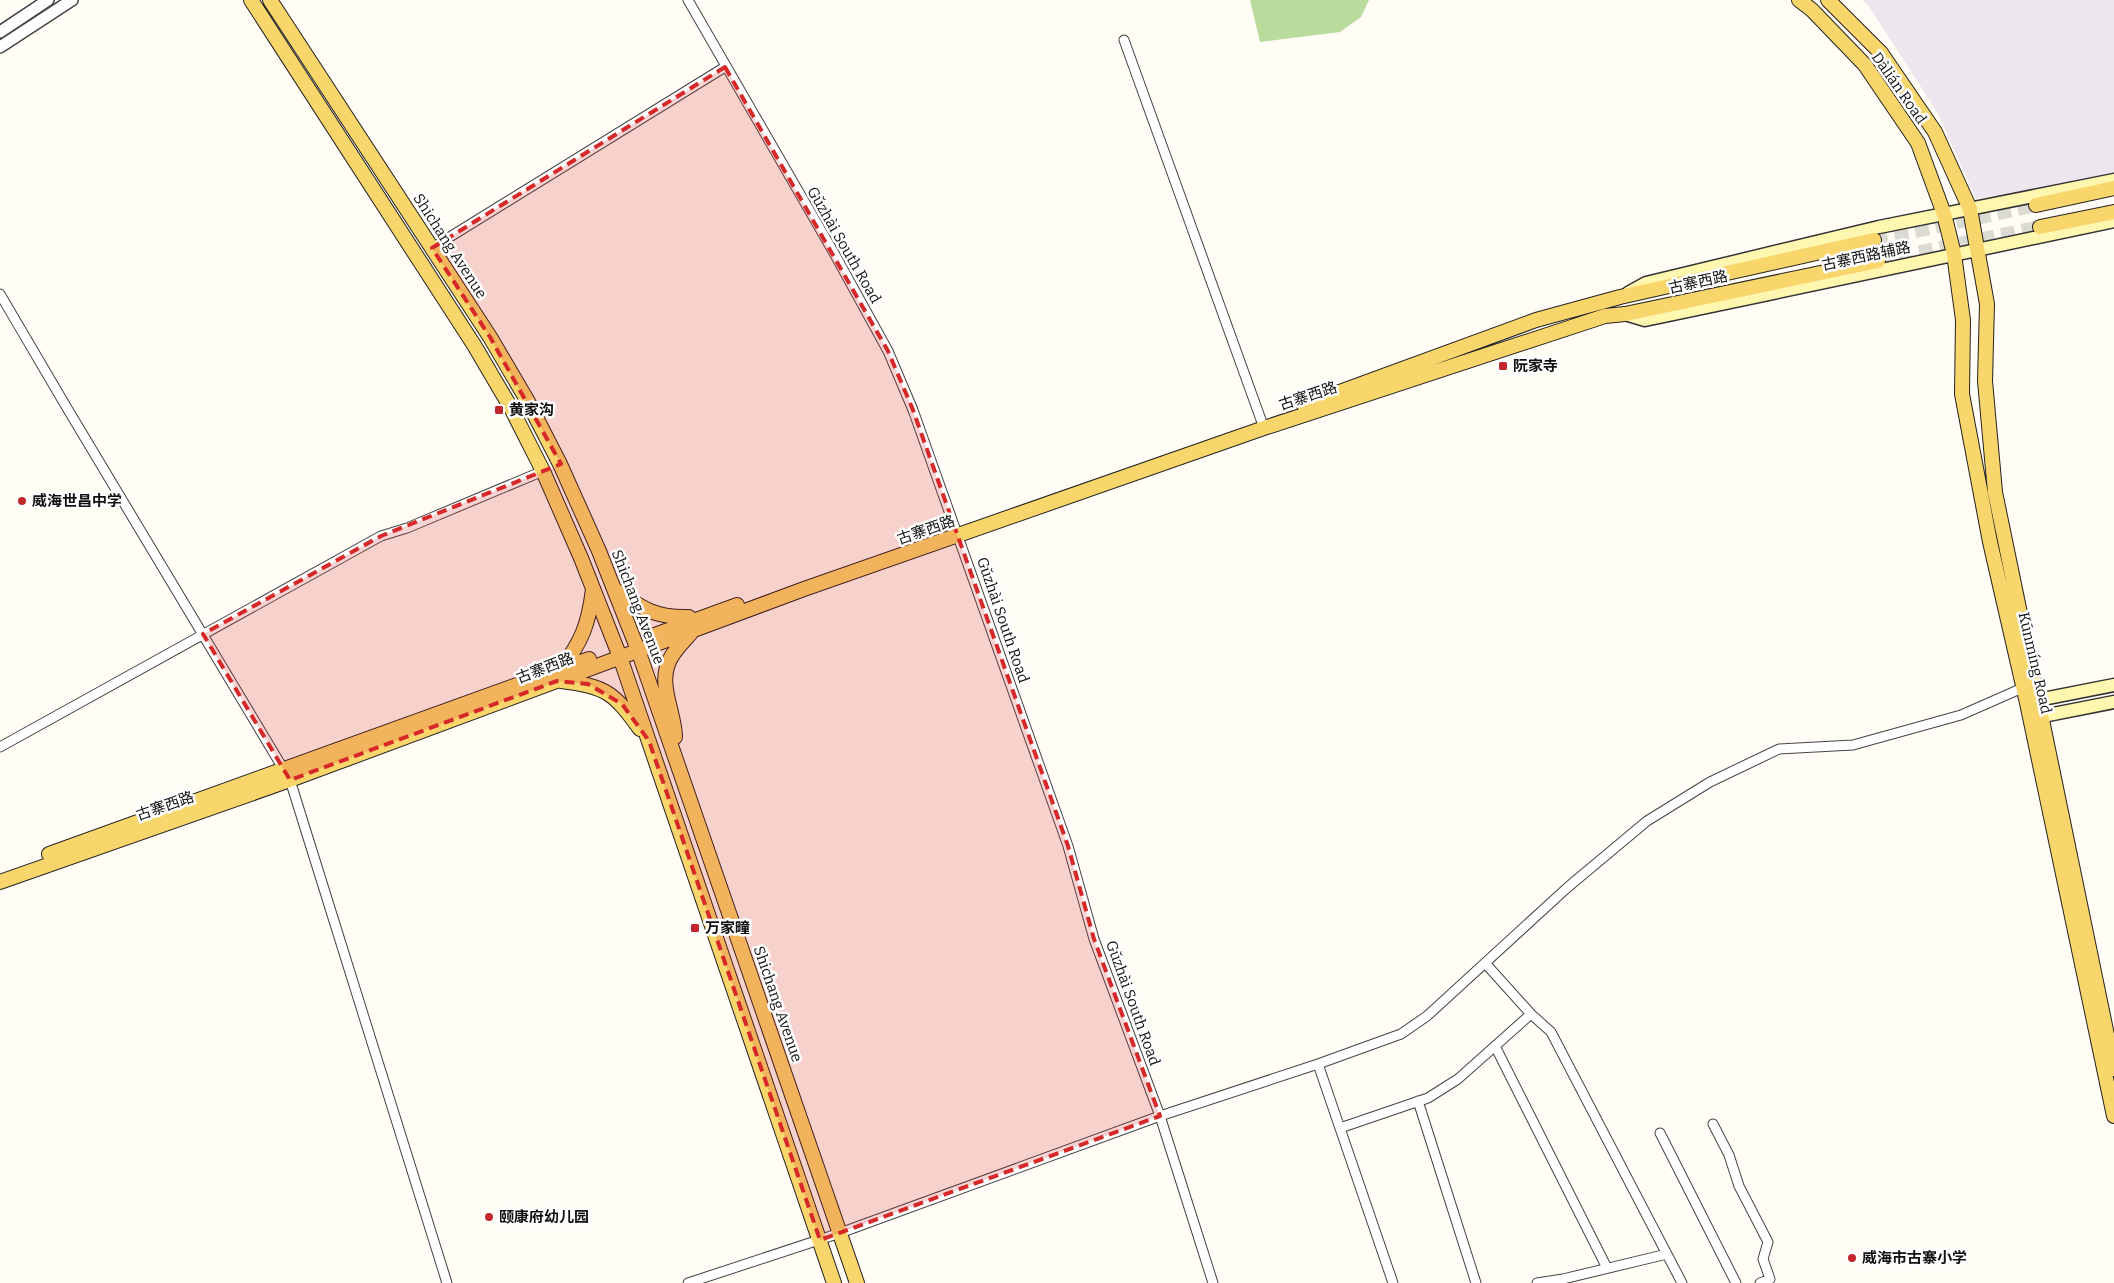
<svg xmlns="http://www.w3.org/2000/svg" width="2114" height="1283" font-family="Bitter,'Noto Sans SC',serif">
	<rect width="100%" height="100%" fill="#fffdf5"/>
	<!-- industrial -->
	<path fill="#eee6ef" d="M1862,0H2114V174L1976,199L1937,112L1868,5Z"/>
	<!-- forest -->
	<path fill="#b9dc9c" d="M1250,0H1369L1361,17L1340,32L1260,42Z"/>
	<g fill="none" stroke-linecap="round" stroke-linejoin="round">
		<!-- primary-tunnel -->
		<path stroke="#dbdad3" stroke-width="14" stroke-dasharray="14 7" stroke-linecap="butt" d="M1874,240L2036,205
			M1878,261L2040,227"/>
		<defs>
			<path id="minor" d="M688,0L834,253L888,351L913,410L1068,846L1094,939L1160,1116L1213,1283
				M1124,40L1264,428
				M432,248L725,67
				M0,294L67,408L290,780L447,1283
				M0,747L381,536L407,528L543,471
				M1485,963L1531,1014L1551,1032L1682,1283
				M1495,1046L1607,1268
				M1318,1064L1393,1283
				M1418,1101L1476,1283
				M1713,1124L1729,1155L1739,1186L1768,1242L1763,1259L1770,1279L1760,1283
				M1340,1128L1428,1098L1458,1079L1531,1014
				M1660,1133L1736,1283
				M688,1283L840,1233L1160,1116L1318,1064L1401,1034L1427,1016L1568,887L1647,821L1710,782L1779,749L1853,745L1961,715L2027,686
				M1537,1283L1563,1279L1667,1254"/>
			<path id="tertiary" d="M0,32L48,0
				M0,47L72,0"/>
			<path id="secondary" d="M1628,293L1646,283L1879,227L2114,180
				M1625,314L1645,320L2114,221
				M2028,702L2114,685
				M2033,718L2114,702"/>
			<path id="primary" d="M251,0L474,345L511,408L543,471L581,558L620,657L834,1283
				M270,0L490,337L527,400L560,464L599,551L638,650L857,1283
				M1799,0L1812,10L1865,65L1918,143L1944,214L1954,254L1963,320L1962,394L1990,542L2027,703L2114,1116
				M1828,0L1881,53L1935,132L1970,209L1987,304L1985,381L1995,492L2114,1069
				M2036,205L2114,188
				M2040,227L2114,212
				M1304,405L1536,320L1620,297L1874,240
				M614,589C641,608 655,618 689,617
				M649,637L737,605
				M560,669C582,643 589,622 593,589
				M561,681C606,686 614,693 640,729
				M675,737C675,714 659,687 668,664C672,652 683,642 691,633
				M49,854L589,659
				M0,882L290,780L804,589L1264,428L1605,316L1625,314L1878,261"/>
		</defs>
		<!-- minor casing -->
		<use href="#minor" stroke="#444" stroke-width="11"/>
		<!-- tertiary casing -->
		<use href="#tertiary" stroke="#444" stroke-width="14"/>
		<!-- secondary casing -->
		<use href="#secondary" stroke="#333" stroke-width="15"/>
		<!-- primary casing -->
		<use href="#primary" stroke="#222" stroke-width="16"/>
		<!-- minor -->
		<use href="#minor" stroke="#fff" stroke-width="9"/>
		<!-- tertiary -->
		<use href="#tertiary" stroke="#fff" stroke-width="11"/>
		<!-- secondary -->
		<use href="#secondary" stroke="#fff6b0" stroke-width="12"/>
		<!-- primary -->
		<use href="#primary" stroke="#f9d66b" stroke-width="14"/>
	</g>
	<!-- marked area -->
	<path fill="#d62828" fill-opacity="0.2" stroke="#d62828" stroke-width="4" stroke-dasharray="10 6" stroke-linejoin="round" d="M725,67L888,351L913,410L1068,846L1094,939L1160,1116L820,1240L649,741L622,704L588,684L557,681L290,780L203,634L381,536L561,464L490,337L432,248Z"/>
	<!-- markers -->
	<g fill="#c4262e" stroke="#fff" stroke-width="2">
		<rect x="1498" y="361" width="10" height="10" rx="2.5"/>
		<rect x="494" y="405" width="10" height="10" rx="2.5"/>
		<circle cx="22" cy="501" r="5"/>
		<rect x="690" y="923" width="10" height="10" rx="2.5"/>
		<circle cx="489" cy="1217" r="5"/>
		<circle cx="1852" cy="1258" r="5"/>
	</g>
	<g text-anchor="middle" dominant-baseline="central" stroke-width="5" stroke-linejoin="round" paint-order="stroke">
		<!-- street labels -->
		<g font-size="15" fill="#111" stroke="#fff">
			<text transform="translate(1899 88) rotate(55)">Dàlián Road</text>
			<text transform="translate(844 245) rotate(60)">Gǔzhài South Road</text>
			<text transform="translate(450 246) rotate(57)">Shichang Avenue</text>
			<text transform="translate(1866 256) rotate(-12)">古寨西路辅路</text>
			<text transform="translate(1698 282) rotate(-12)">古寨西路</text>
			<text transform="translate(1308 396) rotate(-18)">古寨西路</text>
			<text transform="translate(926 530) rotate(-19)">古寨西路</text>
			<text transform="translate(638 607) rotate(69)">Shichang Avenue</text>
			<text transform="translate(1003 620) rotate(71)">Gǔzhài South Road</text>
			<text transform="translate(2035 663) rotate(77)">Kūnmíng Road</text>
			<text transform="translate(545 668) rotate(-21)">古寨西路</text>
			<text transform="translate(165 806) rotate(-19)">古寨西路</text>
			<text transform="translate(1133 1003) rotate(70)">Gǔzhài South Road</text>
			<text transform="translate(778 1004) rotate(71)">Shichang Avenue</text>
		</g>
		<!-- poi labels -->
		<g font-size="15" font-weight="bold" fill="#111" stroke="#fff" text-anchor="start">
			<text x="1513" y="366">阮家寺</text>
			<text x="509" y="410">黄家沟</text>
			<text x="32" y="501">威海世昌中学</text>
			<text x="705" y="928">万家疃</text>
			<text x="499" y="1217">颐康府幼儿园</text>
			<text x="1862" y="1258">威海市古寨小学</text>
		</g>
	</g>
</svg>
